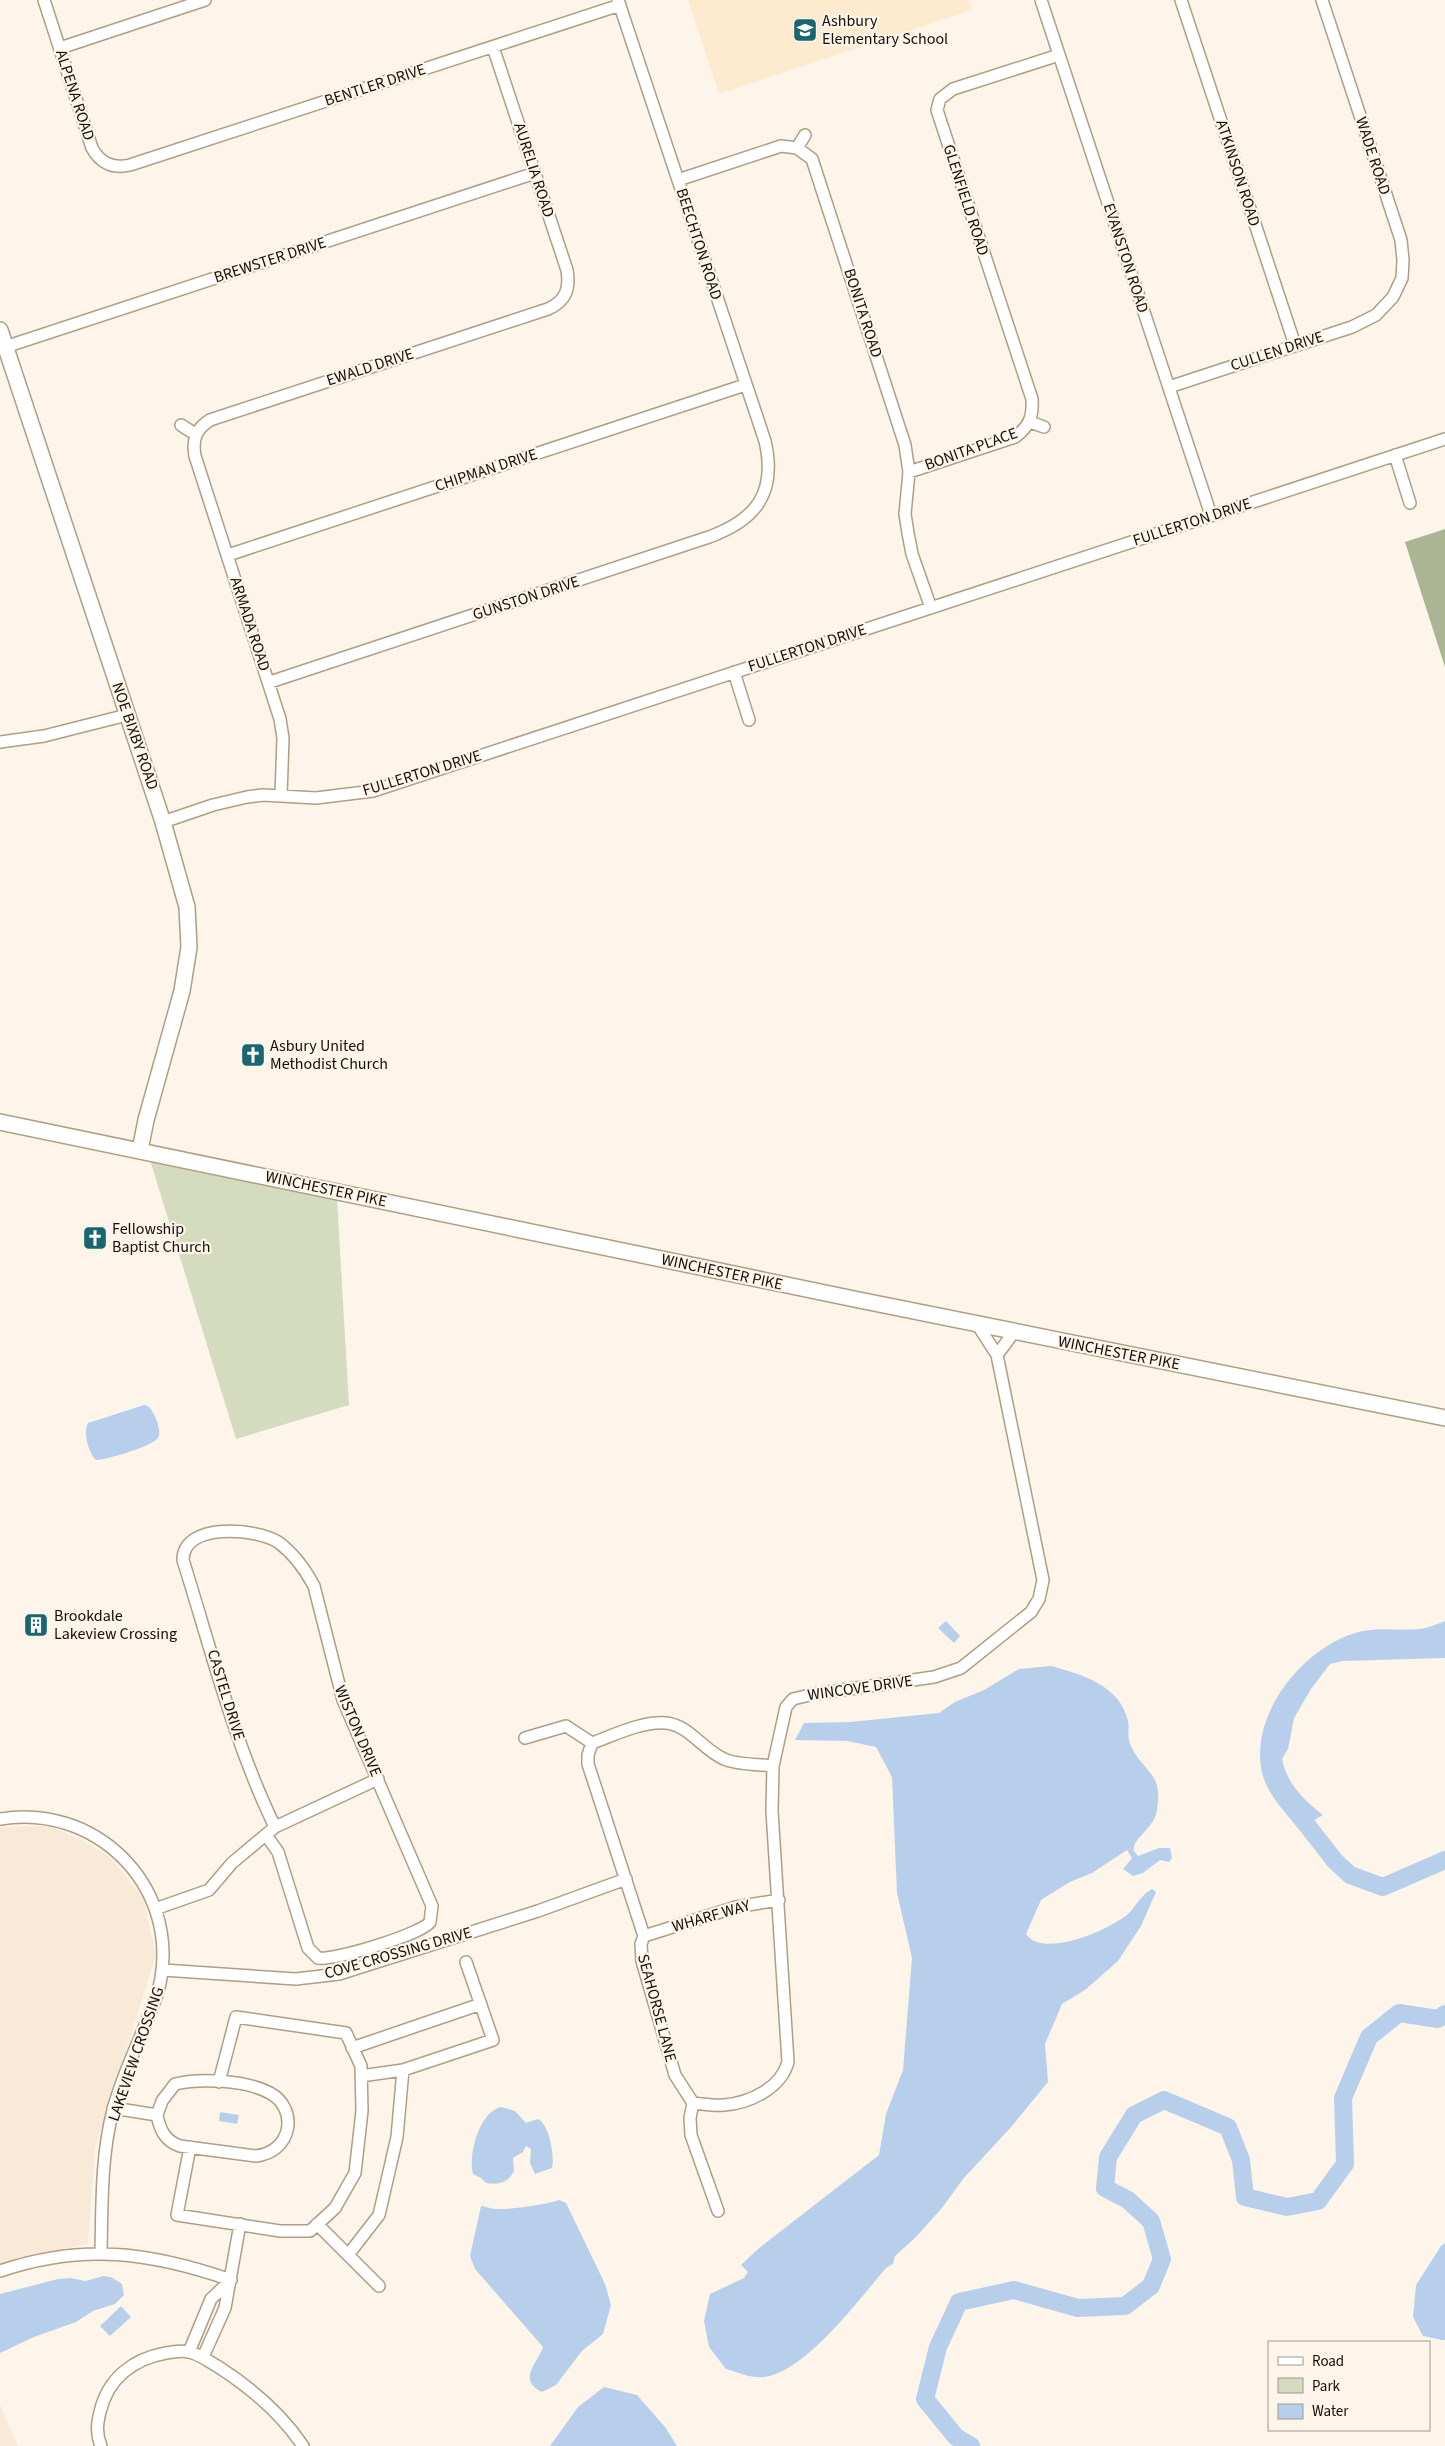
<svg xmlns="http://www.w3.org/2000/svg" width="1445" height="2446" font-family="'Source Sans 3',sans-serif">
	<rect width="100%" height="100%" fill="#fdf5ea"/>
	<!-- commercial -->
	<path fill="#f8ead7" d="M50,1826L88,1843L111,1858L143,1898L156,1955L95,2148L88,2244L20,2257L0,2265V1827Z
		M0,2405L18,2446H0Z"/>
	<!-- built -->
	<path fill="#feeacf" d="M688,0H968L972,10L719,94Z"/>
	<!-- green -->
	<path fill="#d4dbbf" d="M150,1160L337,1199L349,1405L236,1439Z"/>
	<!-- forest -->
	<path fill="#abb493" d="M1445,529V667L1405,542Z"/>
	<!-- water -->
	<path fill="#b8cfec" d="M144,1405C151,1406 153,1412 156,1419C158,1424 161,1433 158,1438C153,1446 106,1460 96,1460C88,1453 83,1431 88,1423Z
		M946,1621L960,1636L954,1643L938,1628Z
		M1445,1621V1658L1343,1661L1330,1664L1311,1689L1294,1718L1288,1749L1282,1759C1287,1784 1304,1800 1323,1815L1299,1829C1286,1813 1269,1796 1263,1776C1247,1719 1299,1652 1352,1634C1374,1626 1397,1631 1420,1629C1428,1628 1437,1624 1445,1621Z
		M1051,1666C1081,1674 1120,1685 1128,1721C1130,1730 1126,1735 1131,1746C1145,1775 1163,1771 1157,1810C1155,1828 1131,1839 1134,1851L1138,1856L1159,1848H1170L1172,1858L1169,1862L1160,1860L1143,1873L1133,1876L1123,1869L1132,1858L1127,1850L1092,1873L1070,1882L1041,1900L1026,1934C1043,1959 1109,1930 1128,1914C1136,1906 1141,1895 1152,1889L1156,1892L1141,1926L1118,1961L1085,1990L1062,2004L1045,2044L1048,2082L1012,2126L963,2179L942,2208L914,2239L895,2256L893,2264L886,2268C859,2299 806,2372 764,2377C753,2379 737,2372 726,2369L709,2347L704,2321L710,2294L744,2278L748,2272L741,2265L759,2248L879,2155L886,2114L903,2070L912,1958L897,1893L892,1777L876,1747L847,1741L795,1740L804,1723L850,1722L939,1713L955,1702L984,1690L1019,1669Z
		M501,2107L515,2111L526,2123L538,2119C549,2124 555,2156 552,2168L535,2174L530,2163L531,2149L526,2146L523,2152L513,2158L514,2171C508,2183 499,2185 486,2183L481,2178L473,2174C468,2155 479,2112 501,2107Z
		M220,2112L239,2115L237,2124L219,2121Z
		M559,2200L566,2203L605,2284L611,2305L603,2334L582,2351L556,2385L542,2392C516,2380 539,2361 543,2347L475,2269L470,2256L481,2206C486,2206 490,2209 496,2209C508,2210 549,2204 559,2200Z
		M1445,2243V2340H1442L1423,2336L1413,2317L1416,2285L1441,2246Z
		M104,2276L111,2277L122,2284L124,2295L115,2304L93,2311L76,2322L34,2337L0,2353V2294L58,2279L71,2278L85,2281Z
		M121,2306L131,2317L110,2336L100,2326Z
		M604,2387L637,2395L665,2427L677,2446H550L578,2407Z"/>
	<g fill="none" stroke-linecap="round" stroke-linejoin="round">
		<!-- river -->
		<path stroke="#b8cfec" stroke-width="18" d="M1292,1806L1335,1861L1350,1875L1383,1887L1445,1860
			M971,2446L956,2437L925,2399L938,2347L959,2302L1014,2290L1078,2308L1125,2306L1151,2286L1162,2259L1151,2221L1128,2200L1105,2188L1108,2157L1134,2115L1164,2100L1228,2127L1241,2160L1245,2197L1287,2207L1318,2201L1345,2164L1343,2098L1369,2037L1399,2013L1438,2019L1445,2014"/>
		<defs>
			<path id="street" d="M44,0L92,148C100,163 113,169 130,165L620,5
				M1041,0L1211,515
				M1181,0L1295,345
				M60,48L205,0
				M797,148L805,135
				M678,180L781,146L797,148L812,159L905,445L909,472L905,514L908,533L912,554L931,608
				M5,347L535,173
				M1169,387L1352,327L1376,315L1393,297L1402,278L1403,260L1401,240L1322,0
				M1030,422L1044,427
				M181,425L195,434
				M1395,455L1410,503
				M909,472L1015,437C1030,426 1033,416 1032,399L937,110L940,99L953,89L1059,55
				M228,555L745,385
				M734,672L749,720
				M270,682L709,537C756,520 777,493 765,441L618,0
				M0,742L44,736L127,715
				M281,796L283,738L280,719L195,456C192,439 196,429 210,420L548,309C566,301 570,289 567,270L493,47
				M163,822L213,805L247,797L263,795L316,798L373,791L1445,439
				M997,1355L1014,1332
				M525,1738L566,1726L592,1743
				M592,1743L588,1755V1764L644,1936L641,1944L642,1961L675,2075L693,2103
				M592,1743C614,1735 642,1721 666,1723C689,1725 703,1750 724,1759C737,1765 758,1764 773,1766
				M0,1819C94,1803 177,1883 161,1978C159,1993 152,2007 147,2021C135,2050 121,2079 113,2110C101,2155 102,2206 101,2253
				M266,1835L278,1852L308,1948L318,1958C333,1961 422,1934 430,1922L432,1906L343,1700L314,1586C306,1571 293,1553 278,1542C256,1528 183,1522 183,1560C211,1649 234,1743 275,1827
				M155,1909L209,1890L232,1863L275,1827L378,1779
				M644,1936L736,1907L779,1900
				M163,1970L296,1979L339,1974L538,1911L626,1879
				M352,2048L481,2004
				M361,2076L403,2070L493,2040L466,1962
				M693,2103C704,2104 714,2106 724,2105C750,2103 781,2088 788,2062L772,1811L773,1766L786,1707L793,1699L814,1694L934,1677L961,1668L1031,1612L1039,1599L1043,1580L997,1355L977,1324
				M693,2103L690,2118L691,2135L718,2211
				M113,2108L157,2115C160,2130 165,2141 180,2146L256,2156C292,2152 299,2109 270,2093C246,2080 201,2078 175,2084L162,2101L157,2115
				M190,2147L177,2215L280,2231H310L335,2208L355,2173L362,2111L361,2066L346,2033L236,2017L219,2082
				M317,2224L379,2286
				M348,2255L379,2215L397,2137L403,2070
				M0,2271C83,2243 150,2252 231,2280
				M189,2352L211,2299L231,2280
				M203,2357L225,2308L240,2224
				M101,2446C96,2434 97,2424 100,2412C108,2378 133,2359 166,2353C173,2352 182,2350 189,2352C199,2354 208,2361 217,2366C250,2387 281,2413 303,2446"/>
			<path id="secondary" d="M0,330L163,822L187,907L189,947L182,991L146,1120L140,1150
				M0,1122L859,1300L1445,1418"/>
		</defs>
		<!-- street casing -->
		<use href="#street" stroke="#b09d84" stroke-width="14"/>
		<!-- secondary casing -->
		<use href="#secondary" stroke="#b09d84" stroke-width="18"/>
		<!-- street -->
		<use href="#street" stroke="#fff" stroke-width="11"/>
		<!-- secondary -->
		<use href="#secondary" stroke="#fff" stroke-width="15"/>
	</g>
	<!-- icons -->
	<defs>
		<symbol id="school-square" viewBox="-11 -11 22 22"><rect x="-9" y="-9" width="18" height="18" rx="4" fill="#1a6670" stroke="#fdf5ea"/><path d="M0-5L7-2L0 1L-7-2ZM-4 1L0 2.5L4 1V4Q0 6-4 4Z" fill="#fff"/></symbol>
		<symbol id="church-square" viewBox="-11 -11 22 22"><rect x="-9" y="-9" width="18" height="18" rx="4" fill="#1a6670" stroke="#fdf5ea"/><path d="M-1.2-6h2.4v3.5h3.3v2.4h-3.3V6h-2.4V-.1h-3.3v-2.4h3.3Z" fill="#fff"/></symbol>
		<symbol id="building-square" viewBox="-11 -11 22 22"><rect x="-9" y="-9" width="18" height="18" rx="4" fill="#1a6670" stroke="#fdf5ea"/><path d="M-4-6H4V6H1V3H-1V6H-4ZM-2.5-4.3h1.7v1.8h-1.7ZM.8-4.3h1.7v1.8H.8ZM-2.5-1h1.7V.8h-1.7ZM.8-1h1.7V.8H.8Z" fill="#fff"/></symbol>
	</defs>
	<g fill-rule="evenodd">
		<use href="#school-square" x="791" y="16" width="28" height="28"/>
		<use href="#church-square" x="239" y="1041" width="28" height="28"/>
		<use href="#church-square" x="81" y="1224" width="28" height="28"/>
		<use href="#building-square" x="22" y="1611" width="28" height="28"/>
	</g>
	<g text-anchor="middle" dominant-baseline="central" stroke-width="4.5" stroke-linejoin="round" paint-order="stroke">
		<!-- poi labels -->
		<g font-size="16" fill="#140e05" stroke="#fdf5ea" text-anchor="start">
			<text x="822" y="21">Ashbury<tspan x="822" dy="18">Elementary School</tspan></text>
			<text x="270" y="1046">Asbury United<tspan x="270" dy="18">Methodist Church</tspan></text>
			<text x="112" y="1229">Fellowship<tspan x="112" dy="18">Baptist Church</tspan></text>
			<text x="54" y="1616">Brookdale<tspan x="54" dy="18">Lakeview Crossing</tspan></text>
		</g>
		<!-- street labels -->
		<g font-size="16" fill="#140e05" stroke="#fdf5ea">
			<text transform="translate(375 85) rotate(-18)">BENTLER DRIVE</text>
			<text transform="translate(75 95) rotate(72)">ALPENA ROAD</text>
			<text transform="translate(1373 156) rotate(72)">WADE ROAD</text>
			<text transform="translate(534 170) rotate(72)">AURELIA ROAD</text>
			<text transform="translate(1238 173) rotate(72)">ATKINSON ROAD</text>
			<text transform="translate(966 200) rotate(72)">GLENFIELD ROAD</text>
			<text transform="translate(699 244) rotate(72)">BEECHTON ROAD</text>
			<text transform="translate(1126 258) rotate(72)">EVANSTON ROAD</text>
			<text transform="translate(270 260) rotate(-18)">BREWSTER DRIVE</text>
			<text transform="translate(863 313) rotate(72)">BONITA ROAD</text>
			<text transform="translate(1277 351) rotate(-18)">CULLEN DRIVE</text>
			<text transform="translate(370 367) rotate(-18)">EWALD DRIVE</text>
			<text transform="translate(971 449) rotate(-20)">BONITA PLACE</text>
			<text transform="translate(486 470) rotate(-18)">CHIPMAN DRIVE</text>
			<text transform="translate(1192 522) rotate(-18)">FULLERTON DRIVE</text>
			<text transform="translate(526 598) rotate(-18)">GUNSTON DRIVE</text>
			<text transform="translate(250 624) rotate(72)">ARMADA ROAD</text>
			<text transform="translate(807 648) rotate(-18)">FULLERTON DRIVE</text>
			<text transform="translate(135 736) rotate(71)">NOE BIXBY ROAD</text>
			<text transform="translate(422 773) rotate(-17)">FULLERTON DRIVE</text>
			<text transform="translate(326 1189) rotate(12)">WINCHESTER PIKE</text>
			<text transform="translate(722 1272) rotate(12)">WINCHESTER PIKE</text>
			<text transform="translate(1119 1353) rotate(11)">WINCHESTER PIKE</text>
			<text transform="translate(860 1688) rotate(-8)">WINCOVE DRIVE</text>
			<text transform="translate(226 1695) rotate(73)">CASTEL DRIVE</text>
			<text transform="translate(358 1731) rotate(67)">WISTON DRIVE</text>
			<text transform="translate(711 1916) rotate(-16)">WHARF WAY</text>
			<text transform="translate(398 1953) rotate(-16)">COVE CROSSING DRIVE</text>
			<text transform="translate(657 2008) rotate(75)">SEAHORSE LANE</text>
			<text transform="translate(136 2054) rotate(-71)">LAKEVIEW CROSSING</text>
		</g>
	</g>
	<!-- legend -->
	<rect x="1268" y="2341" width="162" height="90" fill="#fdf5ea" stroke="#a0998e"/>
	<rect x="1278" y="2357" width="25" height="8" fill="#ffffff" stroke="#a0998e"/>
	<text x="1312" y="2366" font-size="15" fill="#140e05">Road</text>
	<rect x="1278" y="2378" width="25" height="15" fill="#d4dbbf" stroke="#a0998e"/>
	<text x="1312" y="2391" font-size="15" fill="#140e05">Park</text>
	<rect x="1278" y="2404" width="25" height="15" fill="#b8cfec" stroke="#a0998e"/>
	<text x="1312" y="2416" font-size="15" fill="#140e05">Water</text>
</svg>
